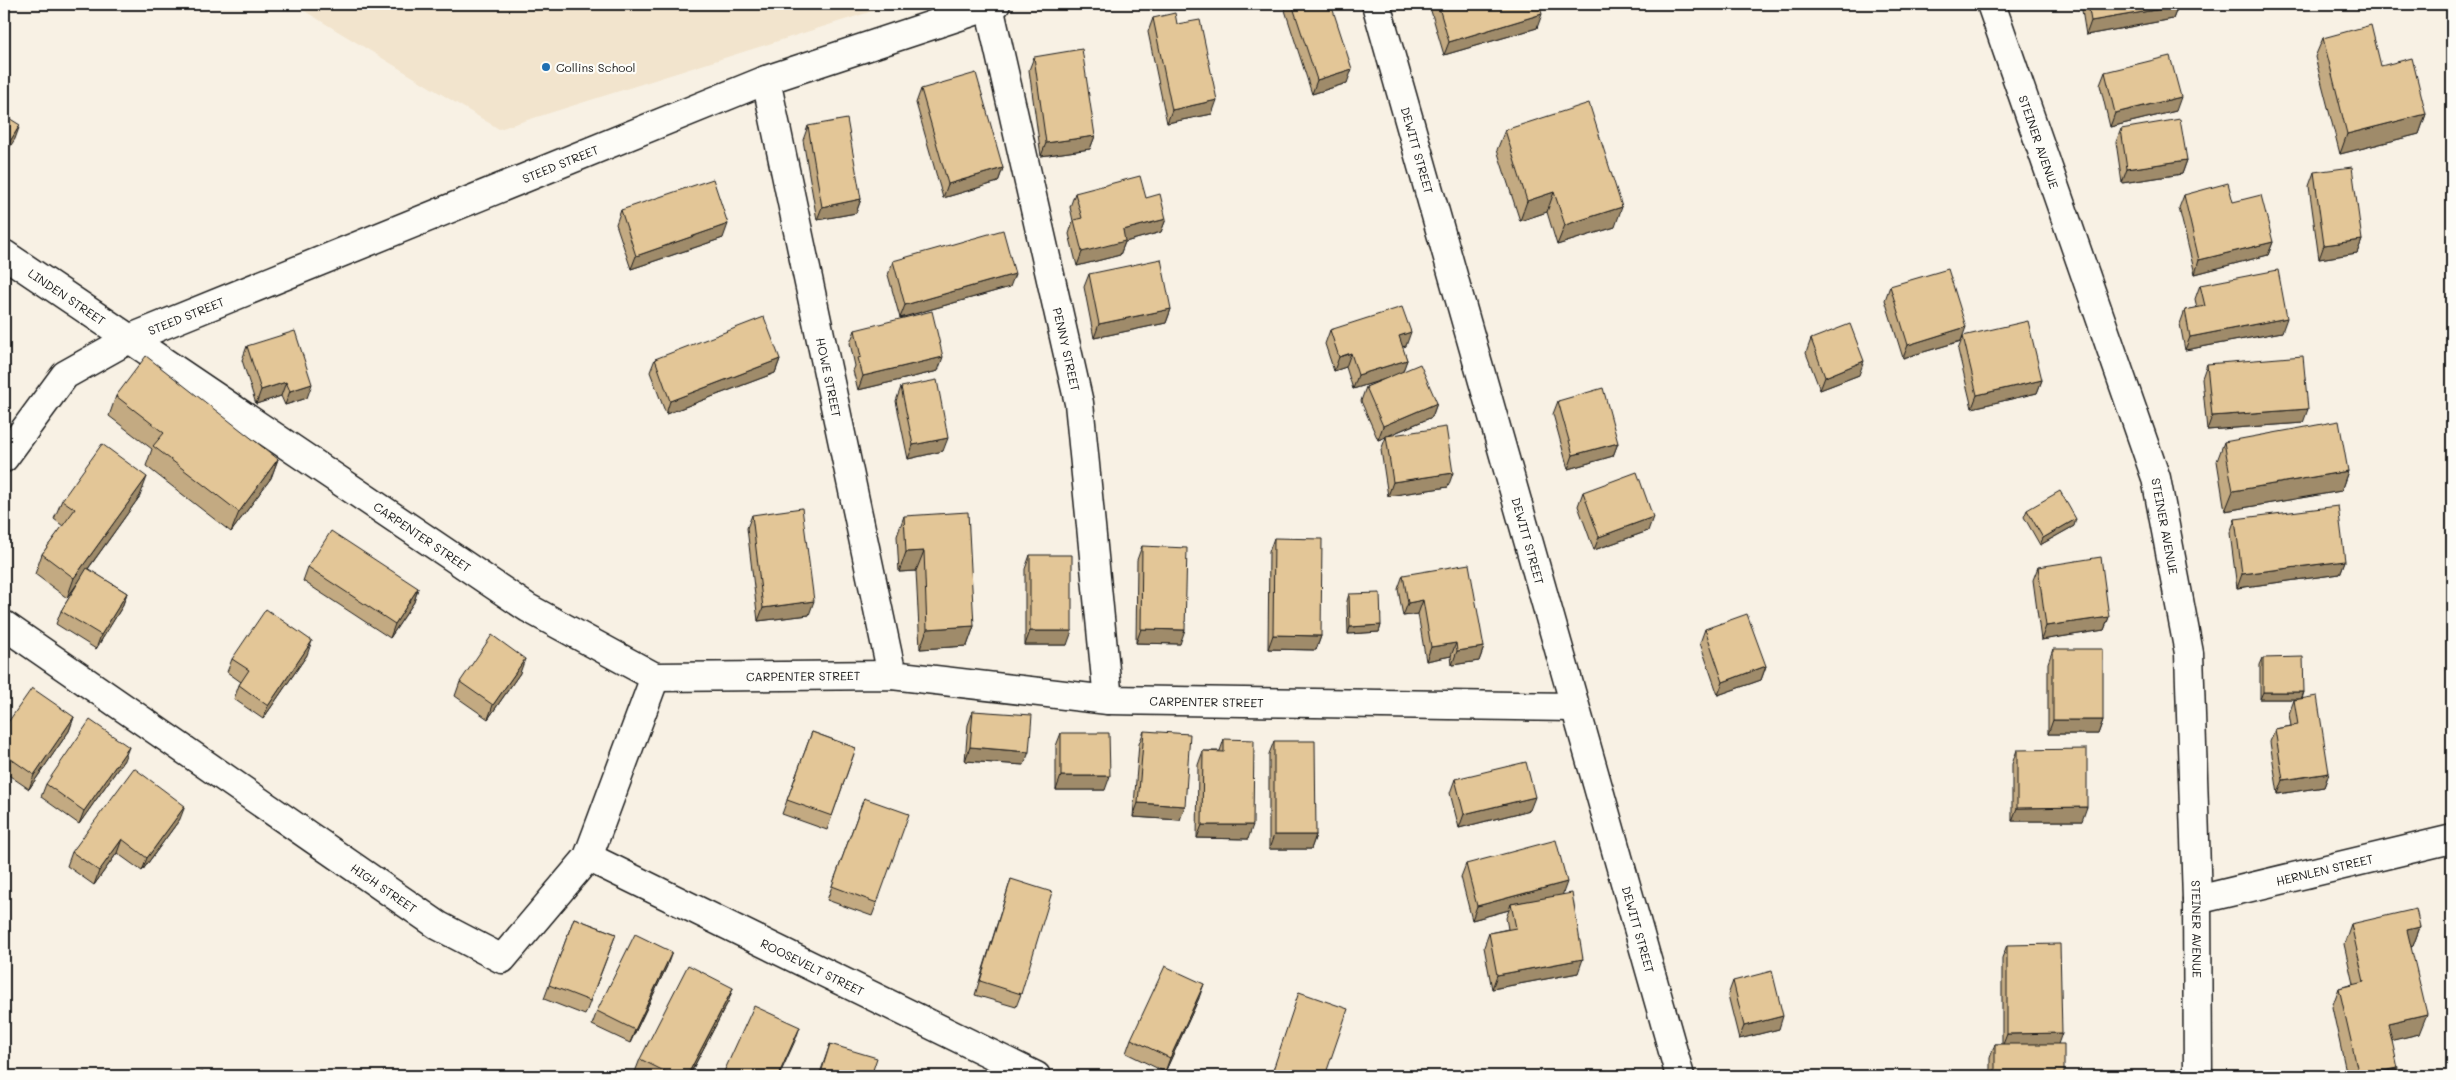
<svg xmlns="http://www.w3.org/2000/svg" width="2456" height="1080" font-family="Mali,sans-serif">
	<rect width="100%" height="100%" fill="#f8f1e4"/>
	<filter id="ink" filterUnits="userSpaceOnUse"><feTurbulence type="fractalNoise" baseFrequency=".02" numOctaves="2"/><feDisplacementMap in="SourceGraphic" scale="10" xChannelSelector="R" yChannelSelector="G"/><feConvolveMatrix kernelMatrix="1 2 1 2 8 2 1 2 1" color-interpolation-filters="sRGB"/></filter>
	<g filter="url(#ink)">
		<!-- built -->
		<path fill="#f2e4cd" d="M293,4H895L499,129Z"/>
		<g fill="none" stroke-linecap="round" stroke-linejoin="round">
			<defs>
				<g id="street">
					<path id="s1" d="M1376,4L1680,1076"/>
					<path id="s2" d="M1991,4L2156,478L2189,653L2197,900L2198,1076"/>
					<path id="s3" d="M989,6L1079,403L1108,700"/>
					<path id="s4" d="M766,80L892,675"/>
					<path id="s5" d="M4,254L528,608L655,677L892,675L1108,700L1574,707"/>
					<path id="s6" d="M4,625L439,926L502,959L588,857L655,677"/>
					<path id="s7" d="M588,857L1036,1076"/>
					<path id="s8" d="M2197,900L2452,839"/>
				</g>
				<g id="secondary">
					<path id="s9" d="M4,458L65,375L131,338L766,80L996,4"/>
				</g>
			</defs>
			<!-- street casing -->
			<use href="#street" stroke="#1c1c1c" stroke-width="31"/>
			<!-- secondary casing -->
			<use href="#secondary" stroke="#1c1c1c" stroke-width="31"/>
			<!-- street -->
			<use href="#street" stroke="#fdfcf7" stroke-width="28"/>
			<!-- secondary -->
			<use href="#secondary" stroke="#fdfcf7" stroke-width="28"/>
		</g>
		<!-- wall -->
		<path fill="#c3aa82" stroke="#1c1c1c" d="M1283,4H1331L1347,83L1312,94Z
			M1429,4H1539L1537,28L1444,55Z
			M2081,4H2177L2178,6L2173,19L2086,35Z
			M1153,18L1177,24L1212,114L1167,123L1148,32Z
			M2323,38L2381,66L2426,114L2419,134L2340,154L2315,57Z
			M1034,57L1095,136L1090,149L1041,156L1029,70Z
			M2105,72L2176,111L2110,127L2100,85Z
			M921,89L1003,168L998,182L943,198L916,103Z
			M808,126L861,199L856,213L817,220L803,140Z
			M2121,129L2187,160L2182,174L2122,183L2116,142Z
			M1505,130L1615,227L1557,245L1547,212L1520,221L1497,150Z
			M2314,172L2362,240L2357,253L2319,259L2309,186Z
			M1075,193L1146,198L1166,219L1161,232L1125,242L1120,255L1077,266L1069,234L1073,221L1070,207Z
			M2184,195L2233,202L2273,242L2268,255L2195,274L2179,208Z
			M621,210L723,238L631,269L616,224Z
			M893,261L1010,287L900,318L888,275Z
			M1089,274L1171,309L1166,323L1094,338L1084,287Z
			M2200,285L2282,332L2185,350L2180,324L2185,310L2197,308L2195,299Z
			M1890,286L1961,341L1903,358L1885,300Z
			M855,330L938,371L858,390L853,371L855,366L850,343Z
			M1330,330L1406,346L1402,347L1407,360L1402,372L1437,403L1432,417L1388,436L1448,487L1388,496L1381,450L1386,437L1378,440L1361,401L1366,387L1389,378L1353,389L1346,367L1334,371L1325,344Z
			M1963,336L2042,380L2037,393L1972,408L1958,350Z
			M1811,339L1859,375L1820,390L1806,353Z
			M247,346L307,398L285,405L281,396L256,404L242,360Z
			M655,359H780L775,373L666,414L650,372Z
			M2207,364L2303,423L2207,430L2202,378Z
			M901,387L943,451L908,459L896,401Z
			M116,396L278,459L271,478L231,532L146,466L152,449L109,416Z
			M1558,401L1618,443L1613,456L1568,469L1553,414Z
			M2224,442L2348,471L2341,491L2225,511L2217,461Z
			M1583,492L1648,531L1594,550L1578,506Z
			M140,496L88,569L127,593L122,607L96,649L56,624L61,611L81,578L67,598L35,574L42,554L63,526L54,519L62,500Z
			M2027,510L2074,526L2040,545L2024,517Z
			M752,515L809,615L758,621L747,528Z
			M904,516L974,626L967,646L920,649L916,571L899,572L897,536Z
			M2235,519L2345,561L2340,574L2237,588L2230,533Z
			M1274,538L1321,636L1316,650L1268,649L1269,552Z
			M1142,546L1180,644L1136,643L1137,560Z
			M1030,555L1067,645H1025V569Z
			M308,567L418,588L414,602L390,638L303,581Z
			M2038,567L2109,617L2104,630L2041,640L2033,580Z
			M1403,575L1484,647L1479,661L1452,665L1451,656L1426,661L1418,614L1403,616L1398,589Z
			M1349,594L1381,625L1379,632L1348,634L1347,601Z
			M1705,629L1766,666L1761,680L1718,695L1700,643Z
			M2053,649L2103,720L2098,734H2048V663Z
			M307,655L263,719L234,699L239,685L241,682L227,672L232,659Z
			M2263,658L2304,692L2302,699L2329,773L2324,787L2278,794L2270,742L2275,729L2291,726L2289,714L2294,700L2297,699H2260V665Z
			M520,673L488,719L455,696L460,682Z
			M2452,687V710L2450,693Z
			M973,711L1024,765L965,761L968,725Z
			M74,717L69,731L29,789L4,772V728Z
			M1144,731L1180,820L1133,817L1139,744Z
			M812,732L856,748L827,830L782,814Z
			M1061,733L1105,790H1056V746Z
			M1224,739L1248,839L1197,838L1198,765L1203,751H1220Z
			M1274,741L1316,835L1311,849H1269V754Z
			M2017,750L2082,821H2012V764Z
			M124,760L79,824L41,797L46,784Z
			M1455,779L1530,810L1459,828L1450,793Z
			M864,798L877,903L872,916L827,900Z
			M180,819L142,871L117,853L94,885L67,866L72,852Z
			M1466,864L1563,895L1578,973L1492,989L1484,947L1489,933L1508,929L1506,918L1509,910L1472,920L1461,877Z
			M1011,879L1021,994L1016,1007L975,995Z
			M574,918L616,934L585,1015L544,999Z
			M2351,924L2420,927L2413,946L2411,947L2419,1034L2392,1040L2395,1076H2347L2332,1007L2339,988L2353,984L2344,944Z
			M2007,945L2057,1044L2064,1076H1990V1058L1995,1044H2002V958Z
			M667,966L630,1043L592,1025L597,1011Z
			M1733,981L1779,1029L1739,1039L1728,995Z
			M733,988L728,1002L689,1076H643L635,1072L640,1059Z
			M1199,998L1165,1072L1126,1053L1131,1039Z
			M830,1044L871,1076H819Z"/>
		<!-- shaded-wall -->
		<path fill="#9f8b6a" stroke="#1c1c1c" d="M2178,6L2173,19L2086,35L2091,21Z
			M1542,14L1537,28L1444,55L1449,42Z
			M1352,69L1347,83L1312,94L1317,80Z
			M2181,97L2176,111L2110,127L2115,113Z
			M1217,100L1212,114L1167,123L1172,110Z
			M2426,114L2419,134L2340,154L2347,134Z
			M20,125L15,139L4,156V151Z
			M1095,136L1090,149L1041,156L1046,143Z
			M2187,160L2182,174L2122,183L2127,169Z
			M1003,168L998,182L943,198L948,184Z
			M1554,192L1547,212L1520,221L1527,201Z
			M861,199L856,213L817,220L822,207Z
			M1622,207L1615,227L1557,245L1565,225Z
			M1166,219L1161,232L1125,242L1120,255L1077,266L1082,252L1123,230Z
			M728,224L723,238L631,269L636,256Z
			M2362,240L2357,253L2319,259L2324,245Z
			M2273,242L2268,255L2195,274L2199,260Z
			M1015,274L1010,287L900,318L905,305Z
			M1171,309L1166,323L1094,338L1099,324Z
			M2287,318L2282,332L2185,350L2190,337Z
			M1966,327L1961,341L1903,358L1908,345Z
			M1411,332L1406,346L1394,349L1399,336Z
			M1351,353L1346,367L1334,371L1339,357Z
			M943,357L938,371L858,390L863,376Z
			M780,359L775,373L666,414L670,401Z
			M1407,360L1402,374L1353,389L1358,375Z
			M1864,361L1859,375L1820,390L1825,377Z
			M2042,380L2037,393L1972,408L1977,395Z
			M286,382L281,396L256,404L261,390Z
			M312,384L307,398L285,405L290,391Z
			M1437,403L1432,417L1378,440L1383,426Z
			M2308,409L2303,423L2207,430L2212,416Z
			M948,438L943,451L908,459L913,445Z
			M1618,443L1613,456L1568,469L1573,455Z
			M278,459L271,478L231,532L239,512Z
			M2348,471L2341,491L2225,511L2233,491Z
			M1453,473L1448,487L1388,496L1393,482Z
			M147,477L140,496L67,598L74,578Z
			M1653,517L1648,531L1594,550L1599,537Z
			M2076,519L2074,526L2040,545L2043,538Z
			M924,551L916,571L899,572L906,552Z
			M2345,561L2340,574L2237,588L2242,574Z
			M418,588L414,602L390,638L395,624Z
			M127,593L122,607L96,649L101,635Z
			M1423,600L1418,614L1403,616L1408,603Z
			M814,601L809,615L758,621L763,608Z
			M2109,617L2104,630L2041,640L2046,626Z
			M1381,625L1379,632L1348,634L1350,627Z
			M974,626L967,646L920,649L927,629Z
			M1141,629L1185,630L1180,644L1136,643Z
			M1030,631H1072L1067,645H1025Z
			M1273,635L1321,636L1316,650L1268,649Z
			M312,641L307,655L263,719L268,706Z
			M1456,643L1451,656L1426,661L1431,647Z
			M1484,647L1479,661L1452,665L1457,651Z
			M525,659L520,673L488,719L493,705Z
			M1766,666L1761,680L1718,695L1723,682Z
			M2263,692H2304L2301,699H2260Z
			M74,717L69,731L29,789L34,775Z
			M2053,720H2103L2098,734H2048Z
			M129,747L124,760L79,824L84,811Z
			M970,747L1029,752L1024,765L965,761Z
			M2329,773L2324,787L2278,794L2283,780Z
			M1061,776H1110L1105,790H1056Z
			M1535,797L1530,810L1459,828L1464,814Z
			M1138,803L1185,806L1180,820L1133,817Z
			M185,806L180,819L142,871L147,858Z
			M2087,807L2082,821H2012L2017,808Z
			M1202,825H1253L1248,839L1197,838Z
			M1274,835H1316L1311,849H1269Z
			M122,839L117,853L94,885L99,871Z
			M1567,882L1562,896L1511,904L1509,910L1472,920L1477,906Z
			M2420,927L2413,946L2400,950L2407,930Z
			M672,952L667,966L630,1043L635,1030Z
			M1583,959L1578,973L1492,989L1497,975Z
			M1204,984L1199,998L1165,1072L1170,1058Z
			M733,988L728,1002L689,1076H687Z
			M2427,1014L2419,1034L2381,1043L2388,1023Z
			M1783,1016L1779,1029L1739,1039L1744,1026Z
			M800,1027L795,1041L779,1076H778Z
			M2062,1033L2057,1047H2002L2007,1034Z
			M2398,1068L2395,1076H2361Z"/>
		<!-- building -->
		<path fill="#e3c697" stroke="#1c1c1c" d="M1292,4H1331L1352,69L1317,80Z
			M1438,4H1539L1542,14L1449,42Z
			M2088,4H2177L2178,6L2091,21Z
			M1175,13L1177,24L1200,20L1217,100L1172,110L1153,18Z
			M2371,25L2381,66L2412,58L2426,114L2347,134L2323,38Z
			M1082,49L1095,136L1046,143L1034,57Z
			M2170,56L2181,97L2115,113L2105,72Z
			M976,73L1003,168L948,184L921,89Z
			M1589,103L1622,207L1565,225L1554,192L1527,201L1505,130Z
			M4,115L20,125L4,151Z
			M847,119L861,199L822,207L808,126Z
			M2180,119L2187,160L2127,169L2121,129Z
			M2352,167L2362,240L2324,245L2314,172Z
			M1140,176L1146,198L1160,194L1166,219L1123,230L1125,241L1082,252L1074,220L1082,218L1075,193Z
			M713,179L728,224L636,256L621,210Z
			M2228,183L2233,202L2261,195L2273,242L2199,260L2184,195Z
			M1003,230L1015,274L905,305L893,261Z
			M1161,259L1171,309L1099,324L1089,274Z
			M1948,269L1966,327L1908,345L1890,286Z
			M2278,270L2287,318L2190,337L2185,310L2205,306L2200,285Z
			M1402,307L1411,332L1399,336L1407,360L1358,375L1351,353L1339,357L1330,330Z
			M932,311L943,357L863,376L858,358L861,357L855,330Z
			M764,317L780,359L670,401L655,359Z
			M2028,321L2042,380L1977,395L1963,336Z
			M1850,324L1864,361L1825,377L1811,339Z
			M295,331L312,384L290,391L286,382L261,390L247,346Z
			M146,356L278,459L239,512L153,446L164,433L116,396Z
			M2303,356L2308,409L2212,416L2207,364Z
			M1420,364L1437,403L1383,426L1366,387Z
			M937,380L948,438L913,445L901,387Z
			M1603,388L1618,443L1573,455L1558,401Z
			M2339,421L2348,471L2233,491L2224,442Z
			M1446,427L1453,473L1393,482L1386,436Z
			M102,444L147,477L74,578L42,554L75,509L62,500Z
			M1637,472L1653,517L1599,537L1583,492Z
			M2060,491L2076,519L2043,538L2027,510Z
			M2338,506L2345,561L2242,574L2235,519Z
			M802,508L814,601L763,608L752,515Z
			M968,512L974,626L927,629L924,551L906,552L904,516Z
			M331,531L418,588L395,624L308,567Z
			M1274,538L1322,539L1321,636L1273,635Z
			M1142,546L1187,548L1185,630L1141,629Z
			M1030,555H1072V631H1030Z
			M2101,557L2109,617L2046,626L2038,567Z
			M1469,564L1484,647L1457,651L1456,643L1431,647L1423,600L1408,603L1403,575Z
			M87,568L127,593L101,635L61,611Z
			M1380,593L1381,625L1350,627L1349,594Z
			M266,609L312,641L268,706L239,685L249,670L232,659Z
			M1747,614L1766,666L1723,682L1705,629Z
			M492,635L525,659L493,705L460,682Z
			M2053,649H2103V720H2053Z
			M2303,657L2304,692H2263V658Z
			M32,688L74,717L34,775L4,754V728Z
			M2317,696L2329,773L2283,780L2275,729L2298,725L2294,700Z
			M973,711L1032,715L1029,752L970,747Z
			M90,720L129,747L84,811L46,784Z
			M1144,731L1190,734L1185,806L1138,803Z
			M812,732L856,748L832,816L787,800Z
			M1061,733H1109L1110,776H1061Z
			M1224,739L1254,740L1253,825H1202L1203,751L1224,752Z
			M1274,741H1315L1316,835H1274Z
			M2087,749V807L2017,808V750Z
			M1526,762L1535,797L1464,814L1455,779Z
			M134,768L185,806L147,858L122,839L99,871L72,852Z
			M864,798L909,814L877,903L832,886Z
			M1556,840L1567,882L1477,906L1466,864Z
			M1011,879L1052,892L1021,994L980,981Z
			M1572,893L1583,959L1497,975L1489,933L1516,928L1511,904Z
			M2416,909L2420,927L2407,930L2427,1014L2388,1023L2398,1068L2359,1076L2339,988L2364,982L2351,924Z
			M574,918L616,934L590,1001L549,985Z
			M635,934L672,952L635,1030L597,1011Z
			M2060,944L2062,1033L2007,1034V945Z
			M688,965L733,988L687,1076H674L640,1059Z
			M1165,966L1204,984L1170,1058L1131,1039Z
			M1772,971L1783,1016L1744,1026L1733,981Z
			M1299,992L1348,1009L1325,1076H1271Z
			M754,1006L800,1027L778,1076H722Z
			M830,1044L877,1058L871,1076H820Z
			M1995,1044H2064V1076H1995Z
			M201,1072L208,1076H198Z"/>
	</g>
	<!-- markers -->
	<circle fill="#1f6fb2" stroke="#fdfcf7" stroke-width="2" cx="546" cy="67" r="5"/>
	<g text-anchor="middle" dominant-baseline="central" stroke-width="4.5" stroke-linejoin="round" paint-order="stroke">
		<!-- poi labels -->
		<g font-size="12" fill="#1c1c1c" stroke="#fdfcf7" text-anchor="start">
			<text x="556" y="67">Collins School</text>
		</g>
		<!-- street labels -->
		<g font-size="12" fill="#1c1c1c" stroke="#fdfcf7">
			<text stroke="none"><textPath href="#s2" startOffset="146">STEINER AVENUE</textPath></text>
			<text stroke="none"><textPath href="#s1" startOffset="152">DEWITT STREET</textPath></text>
			<text stroke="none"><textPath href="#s9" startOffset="642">STEED STREET</textPath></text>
			<text stroke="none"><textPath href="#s5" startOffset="76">LINDEN STREET</textPath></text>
			<text stroke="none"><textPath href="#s9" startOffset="238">STEED STREET</textPath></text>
			<text stroke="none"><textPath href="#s3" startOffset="352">PENNY STREET</textPath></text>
			<text stroke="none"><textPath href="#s4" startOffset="304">HOWE STREET</textPath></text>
			<text stroke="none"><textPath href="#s2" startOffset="551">STEINER AVENUE</textPath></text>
			<text stroke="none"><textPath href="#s5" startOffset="505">CARPENTER STREET</textPath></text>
			<text stroke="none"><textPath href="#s1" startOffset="558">DEWITT STREET</textPath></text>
			<text stroke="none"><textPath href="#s5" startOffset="925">CARPENTER STREET</textPath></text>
			<text stroke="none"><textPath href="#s5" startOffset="1330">CARPENTER STREET</textPath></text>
			<text stroke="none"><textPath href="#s8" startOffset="131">HERNLEN STREET</textPath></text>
			<text stroke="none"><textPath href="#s6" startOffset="462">HIGH STREET</textPath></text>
			<text stroke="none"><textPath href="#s2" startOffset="956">STEINER AVENUE</textPath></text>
			<text stroke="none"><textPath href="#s1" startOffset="962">DEWITT STREET</textPath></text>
			<text stroke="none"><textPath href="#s7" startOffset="250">ROOSEVELT STREET</textPath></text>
		</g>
	</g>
	<!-- margin -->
	<rect width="2456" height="1080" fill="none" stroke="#fdfcf7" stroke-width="20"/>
	<rect x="10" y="10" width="2436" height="1060" fill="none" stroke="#1c1c1c" stroke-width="2" filter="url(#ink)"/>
</svg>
